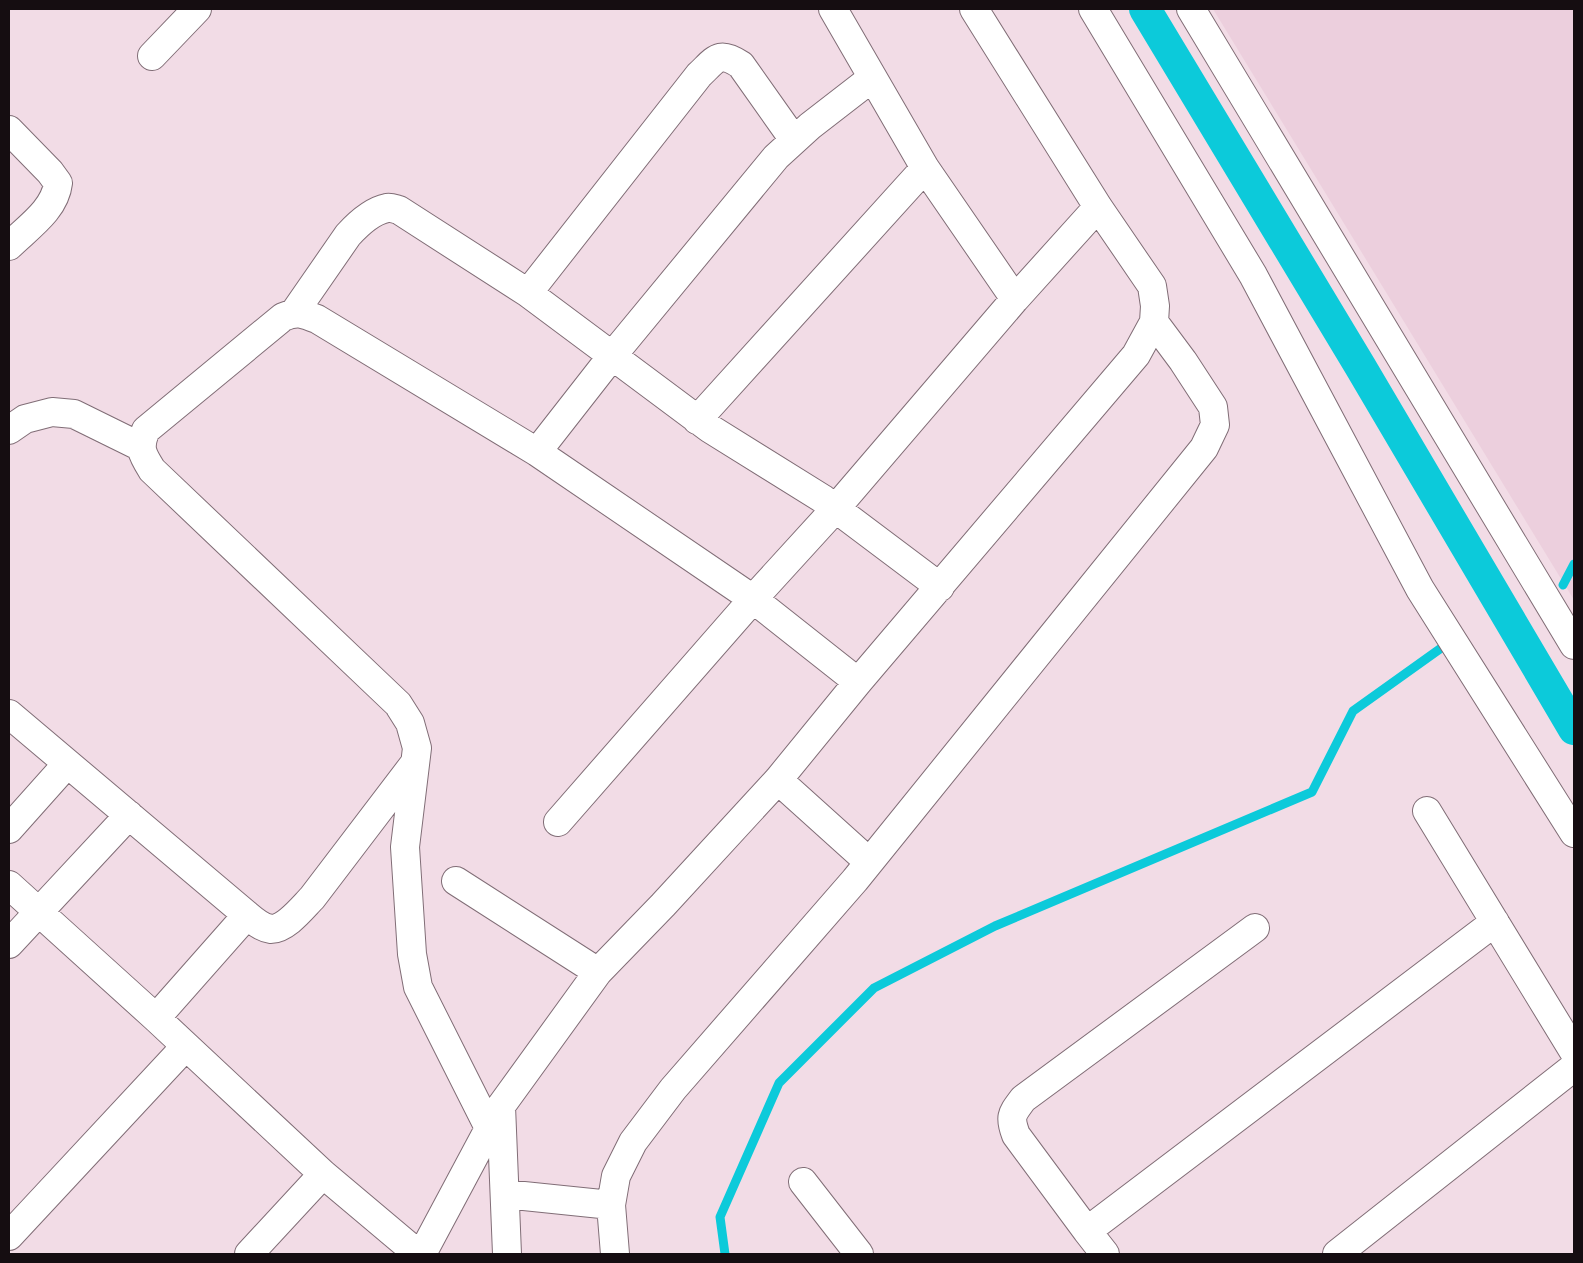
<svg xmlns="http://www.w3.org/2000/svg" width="1583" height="1263" font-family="Signika,sans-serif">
	<rect width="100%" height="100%" fill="#f2dce6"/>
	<!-- built -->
	<path fill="#eccfdd" d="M1213,9H1574V600Z"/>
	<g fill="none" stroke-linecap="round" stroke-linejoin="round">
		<!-- stream -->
		<path stroke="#0ccada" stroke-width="9" d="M1563,585L1574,564
			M725,1254L720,1217L779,1083L874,988L995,926L1312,792L1353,711L1444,646"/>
		<!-- canal -->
		<path stroke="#0ccada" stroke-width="32" d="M1145,9L1360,366L1574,729"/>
		<defs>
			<path id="minor" d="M833,9L925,168L1015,299
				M1093,9L1253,275L1420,589L1574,833
				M1191,9L1574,645
				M152,56L197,9
				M9,130L50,172L58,183C55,210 27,228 9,246
				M528,293L699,75C716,59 719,50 741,65L794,140
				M294,313L348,235C358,224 372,211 387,208C390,207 395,209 399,210L528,293L709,428L823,499L940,587
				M697,420L925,168
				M9,430L25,419L52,412L74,414L141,447
				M537,452L612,356L776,157L810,126L872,78
				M9,714L247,915C254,921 262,928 271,929C286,929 303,907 312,898L414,764
				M778,780L869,862
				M1427,811L1574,1052
				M558,822L753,599L836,508L1015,299L1098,207
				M9,829L67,764
				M456,881L598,972
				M9,885L156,1018L323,1174L418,1254
				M9,944L129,815
				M156,1018L247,915
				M501,1106L507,1254
				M489,1128L418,987L412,954L405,847L417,748L410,723L398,704L152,470C142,454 138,448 146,430L283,317C297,311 302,313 317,319L537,452L753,599L858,682
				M803,1182L859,1254
				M505,1194L611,1205
				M1087,1231L1495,922
				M9,1236L185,1047
				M249,1254L323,1174
				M422,1254L501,1106L598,972L663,905L778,780L858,682L1136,355L1154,322L1155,306L1152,286L1098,207L974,9
				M615,1254L611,1205L616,1176L633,1142L673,1089L855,880L1204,448L1215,425L1213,407L1183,361L1154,322
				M1105,1254L1087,1231L1016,1135C1009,1116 1012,1114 1023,1099L1255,928
				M1337,1254L1574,1067"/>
		</defs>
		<!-- minor casing -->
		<use href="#minor" stroke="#806d76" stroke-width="30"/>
		<!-- minor -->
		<use href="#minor" stroke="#fff" stroke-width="28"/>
	</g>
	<!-- border -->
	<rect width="1583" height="1263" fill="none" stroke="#150d11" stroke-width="20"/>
</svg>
